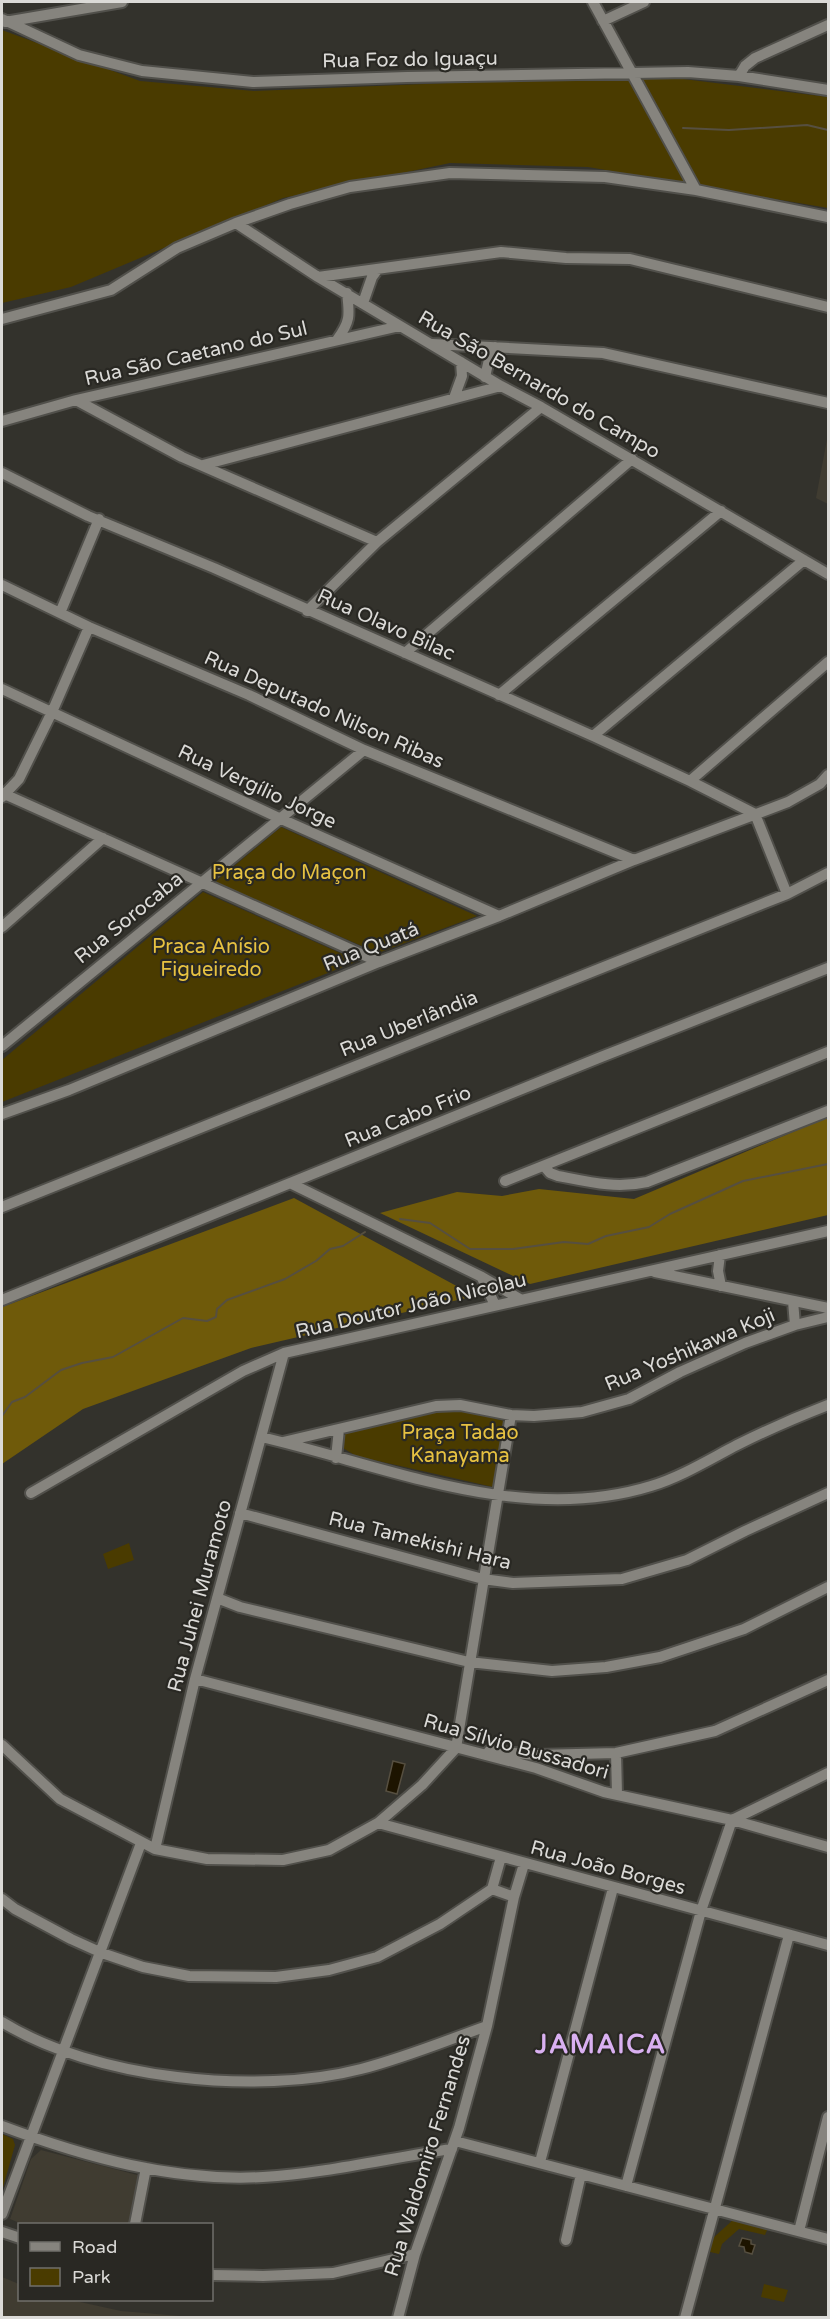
<svg xmlns="http://www.w3.org/2000/svg" width="830" height="2319" font-family="'Varela Round',sans-serif">
	<rect width="100%" height="100%" fill="#33322c"/>
	<!-- built -->
	<path fill="#403c31" d="M828,434V504L816,498Z
		M41,2150L141,2176L130,2224H22L10,2219L31,2159Z
		M2,2277L19,2284L20,2300H71L121,2311L180,2316L2,2317Z"/>
	<!-- green -->
	<path fill="#4a3b00" d="M2,30L140,81L254,91L546,79L667,77L828,97V208L588,167L450,163L283,198L71,287L2,303Z
		M281,827L477,916L378,953L215,882Z
		M203,892L358,961L2,1102V1060Z
		M462,1410L504,1421L493,1487L356,1456L343,1448L345,1434L437,1412Z
		M129,1543L134,1560L108,1569L103,1554Z
		M2,2134L13,2139L15,2145L2,2191Z
		M734,2219L768,2228L765,2235L739,2229L722,2244L719,2254L710,2252L713,2238Z
		M764,2284L788,2290L784,2302L761,2297Z"/>
	<!-- forest -->
	<path fill="#6f5a0a" d="M828,1117V1215L530,1284L380,1213L457,1192L502,1196L539,1189L634,1199Z
		M294,1198L475,1296L251,1348L83,1409L2,1464V1307Z"/>
	<!-- water -->
	<path fill="#1d1400" stroke="#564f40" stroke-width="1.5" d="M393,1761L405,1764L397,1794L386,1791Z
		M742,2238L751,2240V2244L755,2245L752,2254L745,2252L744,2247L739,2246Z"/>
	<g fill="none" stroke-linecap="round" stroke-linejoin="round">
		<!-- stream -->
		<path stroke="#564f40" stroke-width="2" d="M683,128L729,130L807,125L828,130
			M400,1219L430,1223L470,1249H513L564,1242L588,1244L606,1236L649,1227L670,1214L743,1181L828,1164
			M2,1416L12,1402L25,1397L61,1370L82,1363L113,1357L183,1318L207,1321L216,1317L217,1309L227,1300L285,1279L316,1261L330,1249L343,1246L365,1232"/>
		<defs>
			<path id="minor" d="M593,2L696,190
				M2,19L79,55L142,71L253,82L407,77L688,72L739,76L828,90
				M603,21L644,2
				M5,22L122,2
				M739,76L745,66L755,58L828,25
				M236,223L318,277L501,386L541,407L828,574
				M318,277L501,252L566,258L630,259L828,307
				M363,303L372,277L378,269
				M2,319L111,290L177,248L236,223L290,204L350,187L450,173L605,177L696,190L828,217
				M337,340C350,322 350,316 347,293
				M432,344L603,353L828,403
				M485,377L490,355L495,347
				M454,398L462,376L461,362
				M76,400L182,457L377,542
				M2,421L76,400L400,326
				M203,465L501,386
				M2,473L88,516L214,568L593,736L690,781L755,814
				M2,585L89,627L249,695L364,750L634,860
				M307,611L377,542L541,407
				M60,613L99,519
				M405,653L632,459
				M2,689L279,818L499,916
				M499,695L721,511
				M593,736L804,560
				M690,781L828,662
				M2,793L379,962
				M2,797L19,779L52,712L89,627
				M755,814L787,894
				M2,927L103,838
				M2,1046L364,750
				M2,1114L69,1090L379,962L499,916L634,860L788,802L820,784L828,775
				M544,1166L550,1173L558,1176C589,1182 616,1189 647,1182L828,1111
				M505,1181L828,1052
				M292,1184L482,1277L520,1299
				M2,1207L787,894L828,873
				M720,1255L718,1271L721,1286
				M655,1272L828,1308
				M482,1278L495,1305
				M2,1300L601,1057L828,968
				M793,1301L795,1325
				M261,1437C387,1466 521,1526 651,1486C681,1477 710,1459 737,1445C767,1430 797,1417 828,1405
				M283,1442L436,1406L460,1405L511,1415L534,1416L582,1412L629,1399L680,1372L745,1343L795,1325L828,1317
				M336,1458L339,1429
				M31,1493L243,1371L284,1353L828,1231
				M240,1513L483,1579L513,1583L622,1579L687,1560L745,1531L828,1493
				M217,1598L240,1607L469,1662L552,1671L606,1667L660,1657L744,1629L828,1587
				M195,1679L536,1768L604,1792L732,1820L828,1847
				M2,1745L60,1799L155,1849L207,1859L283,1860L329,1850L378,1823L422,1785L456,1748
				M456,1748L511,1415
				M489,1751L537,1755L616,1753L715,1731L828,1680
				M616,1753L617,1794
				M378,1823L828,1945
				M155,1849L195,1679L284,1353
				M492,1889L514,1897
				M2,1899L15,1909L71,1939L102,1953L143,1967L189,1976L276,1977L329,1970L377,1957L440,1924L492,1889L501,1857
				M2,2022C94,2079 257,2096 361,2069C404,2058 445,2041 487,2026
				M2,2126C85,2157 174,2182 263,2177C327,2173 389,2158 452,2149
				M455,2141L828,2239
				M540,2162L613,1888
				M626,2186L701,1911L732,1820L828,1773
				M2,2214L141,1843
				M135,2224L146,2168
				M799,2231L828,2117
				M2,2232L20,2238
				M566,2240L581,2174
				M212,2275L263,2276L333,2273L415,2254
				M398,2318L415,2254L459,2128L487,2026L514,1897L524,1864
				M685,2318L789,1935"/>
		</defs>
		<!-- minor casing -->
		<use href="#minor" stroke="#51504b" stroke-width="14"/>
		<!-- minor -->
		<use href="#minor" stroke="#86847e" stroke-width="10"/>
	</g>
	<g text-anchor="middle" dominant-baseline="central" stroke-width="4.5" stroke-linejoin="round" paint-order="stroke">
		<!-- street labels -->
		<g font-size="20" fill="#dbdad7" stroke="#292823">
			<text transform="translate(410 60) rotate(-1)">Rua Foz do Iguaçu</text>
			<text transform="translate(196 354) rotate(-13)">Rua São Caetano do Sul</text>
			<text transform="translate(539 385) rotate(30)">Rua São Bernardo do Campo</text>
			<text transform="translate(386 625) rotate(24)">Rua Olavo Bilac</text>
			<text transform="translate(324 710) rotate(24)">Rua Deputado Nilson Ribas</text>
			<text transform="translate(257 787) rotate(25)">Rua Vergílio Jorge</text>
			<text transform="translate(129 918) rotate(-39)">Rua Sorocaba</text>
			<text transform="translate(371 947) rotate(-22)">Rua Quatá</text>
			<text transform="translate(409 1024) rotate(-22)">Rua Uberlândia</text>
			<text transform="translate(408 1117) rotate(-22)">Rua Cabo Frio</text>
			<text transform="translate(411 1306) rotate(-13)">Rua Doutor João Nicolau</text>
			<text transform="translate(690 1350) rotate(-23)">Rua Yoshikawa Koji</text>
			<text transform="translate(420 1541) rotate(14)">Rua Tamekishi Hara</text>
			<text transform="translate(200 1596) rotate(-75)">Rua Juhei Muramoto</text>
			<text transform="translate(516 1747) rotate(16)">Rua Sílvio Bussadori</text>
			<text transform="translate(608 1868) rotate(15)">Rua João Borges</text>
			<text transform="translate(428 2156) rotate(-73)">Rua Waldomiro Fernandes</text>
		</g>
		<!-- park labels -->
		<g font-size="20" fill="#e7c241" stroke="#292823">
			<text x="289" y="873">Praça do Maçon</text>
			<text x="211" y="947">Praca Anísio<tspan x="211" dy="23">Figueiredo</tspan></text>
			<text x="460" y="1433">Praça Tadao<tspan x="460" dy="23">Kanayama</tspan></text>
		</g>
		<!-- district labels -->
		<g font-size="26" font-weight="bold" letter-spacing="1.5" fill="#d9b0f1" stroke="#292823">
			<text x="601" y="2044">JAMAICA</text>
		</g>
	</g>
	<!-- border -->
	<rect width="830" height="2319" fill="none" stroke="#dbdad7" stroke-width="6"/>
	<!-- legend -->
	<rect x="18" y="2223" width="195" height="78" fill="#292823" stroke="#706f6b" stroke-width="1.5"/>
	<rect x="30" y="2242" width="30" height="9" fill="#86847e" stroke="#706f6b" stroke-width="1.5"/>
	<text x="72" y="2253" font-size="18" fill="#dbdad7">Road</text>
	<rect x="30" y="2268" width="30" height="18" fill="#4a3b00" stroke="#706f6b" stroke-width="1.5"/>
	<text x="72" y="2283" font-size="18" fill="#dbdad7">Park</text>
</svg>
